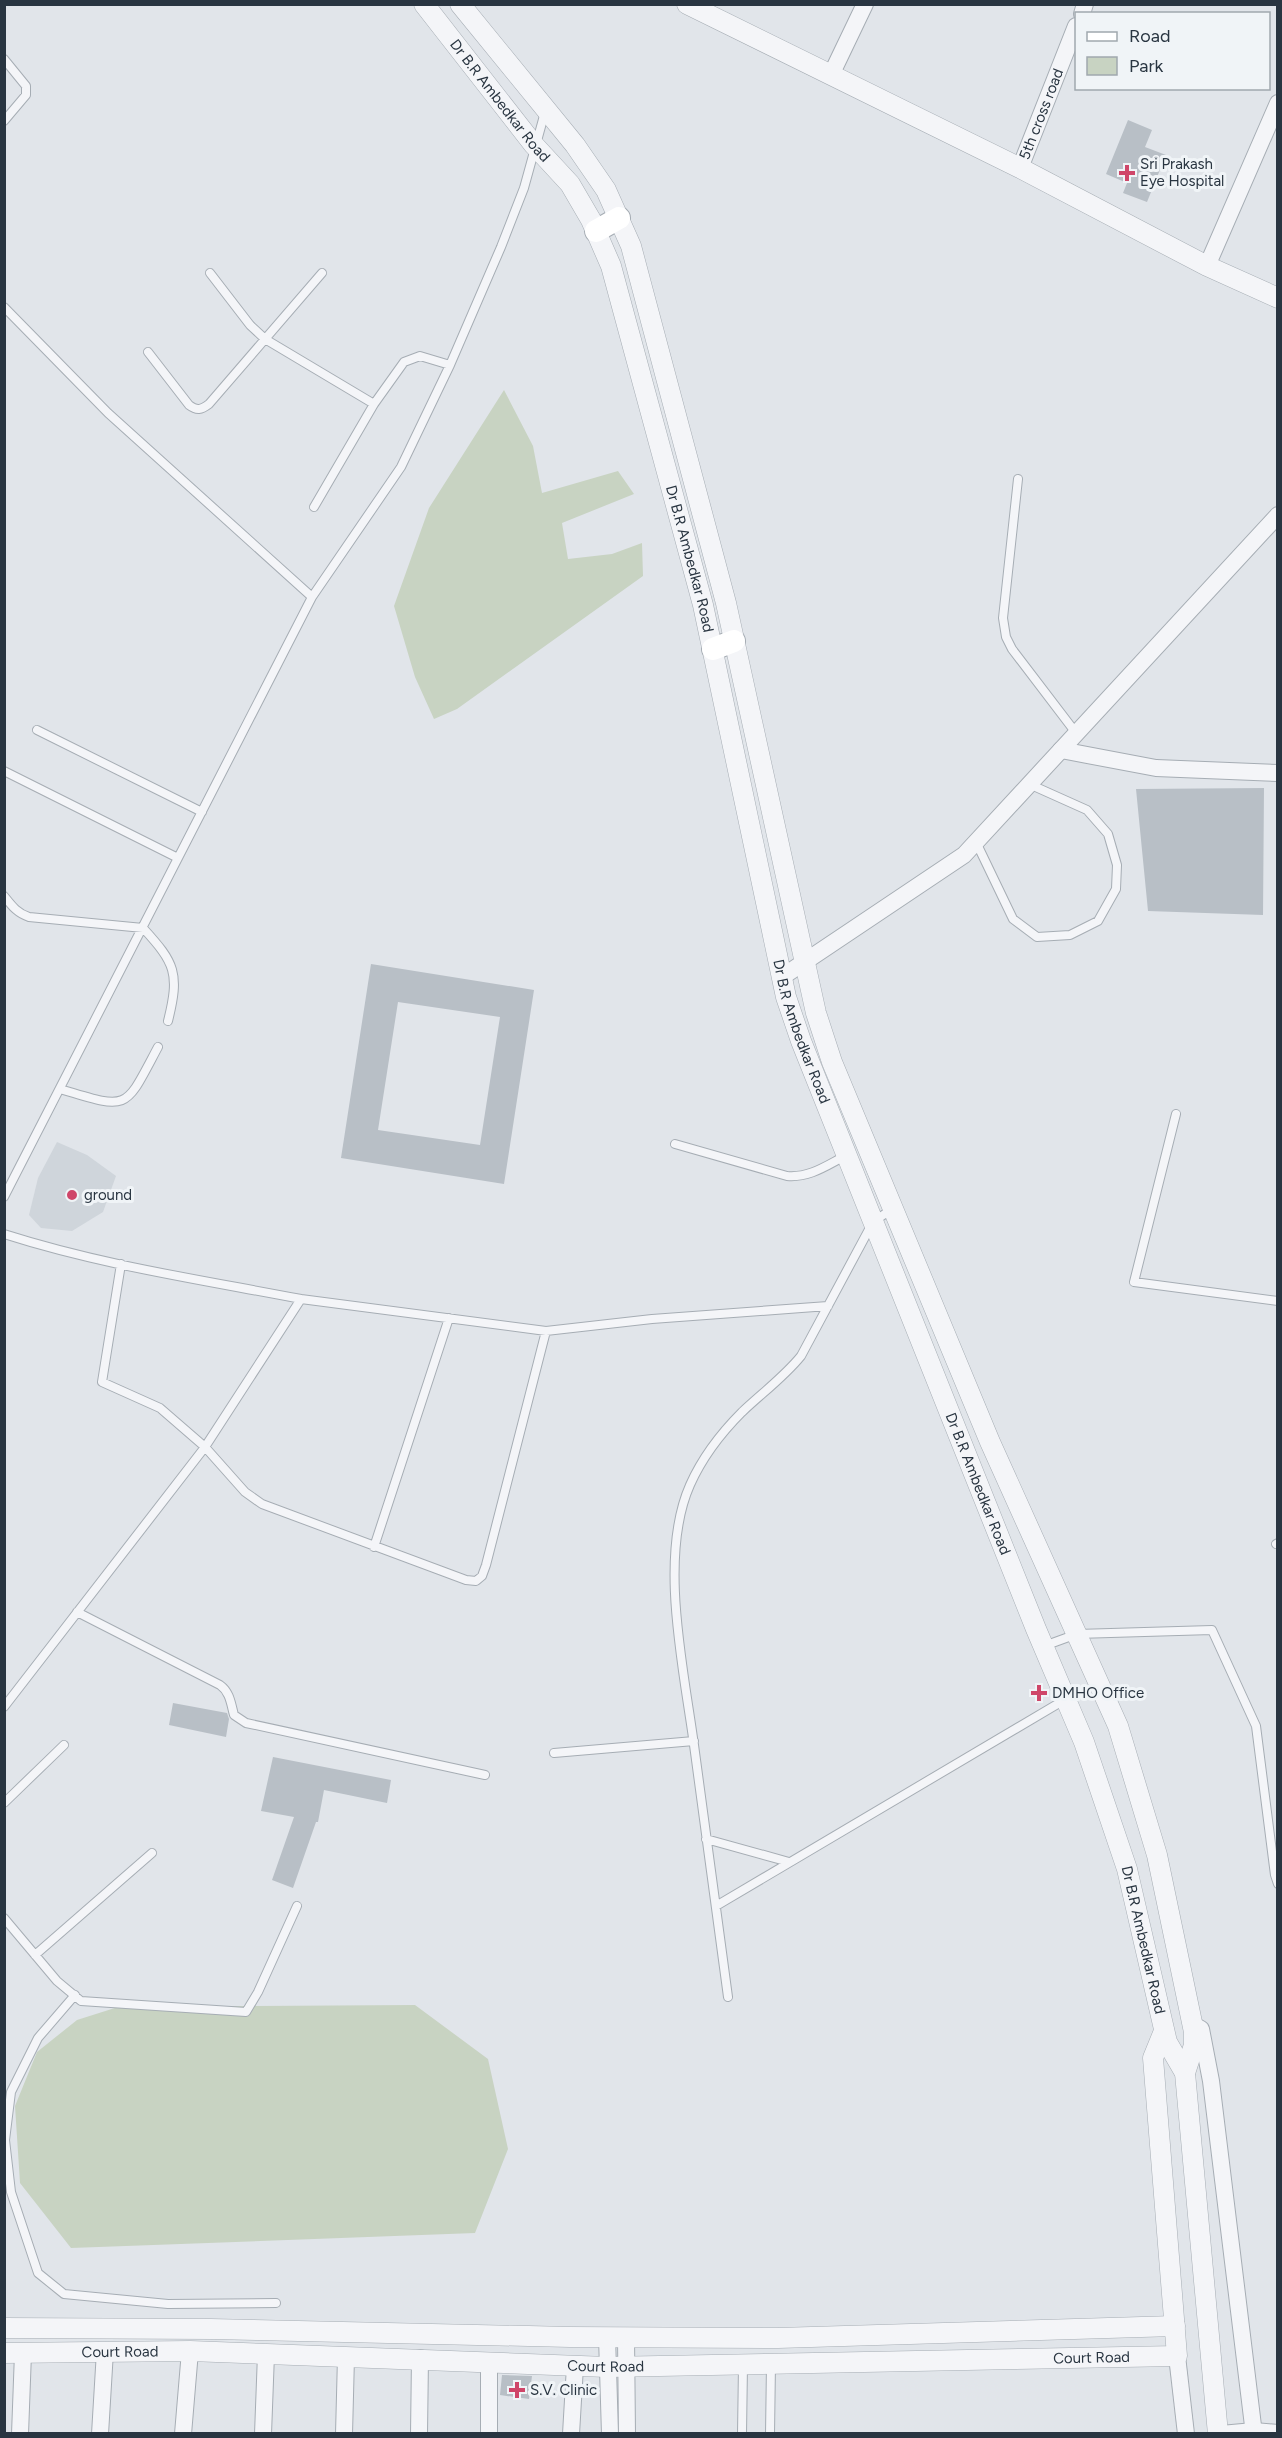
<svg xmlns="http://www.w3.org/2000/svg" width="1282" height="2438" font-family="Figtree,sans-serif">
	<rect width="100%" height="100%" fill="#e1e5ea"/>
	<!-- built -->
	<path fill="#cfd5db" d="M57,1142L87,1155L116,1176L103,1212L72,1231L41,1228L29,1215L38,1178Z"/>
	<!-- green -->
	<path fill="#c8d3c2" d="M504,390L533,446L542,493L618,471L634,494L562,523L568,559L612,554L642,543L643,576L457,709L434,719L415,677L394,606L429,508Z
		M415,2005L488,2059L508,2149L475,2233L71,2248L20,2183L15,2106L37,2052L77,2020L118,2007Z"/>
	<!-- building -->
	<path fill="#b8bfc6" fill-rule="evenodd" d="M1128,120L1152,130L1145,147L1166,155L1147,202L1123,193L1127,183L1106,174Z
		M1264,788L1263,915L1148,911L1136,789Z
		M371,964L534,990L504,1184L341,1158ZM398,1002L500,1017L480,1145L378,1130Z
		M173,1703L227,1713L229,1719L226,1737L169,1725Z
		M273,1757L391,1780L387,1803L324,1790L318,1822H316L293,1888L272,1880L294,1817L261,1811Z
		M502,2375L532,2376L529,2399L500,2395Z"/>
	<g fill="none" stroke-linecap="round" stroke-linejoin="round">
		<defs>
			<path id="service" d="M4,59L26,86V95L4,121
				M210,273L250,325L265,339L374,404
				M4,307L108,413L312,597L401,467L450,365L501,247L524,188L545,112
				M148,352L189,405C197,411 201,410 209,404L322,273
				M1018,479L1003,618L1006,637L1012,649L1076,733
				M314,507L374,404L404,362L420,356L450,365
				M37,730L202,812
				M4,771L178,858L312,597
				M976,842L1013,919L1037,937L1070,935L1098,921L1116,889L1117,865L1108,834L1087,810L1029,784
				M4,896C12,906 17,913 29,917L143,928C175,963 180,973 168,1021
				M60,1089C130,1110 124,1111 158,1047
				M1176,1114L1134,1282L1278,1301
				M675,1144L787,1176C810,1178 827,1165 847,1155
				M4,1197L178,858
				M4,1234C101,1265 202,1280 301,1299
				M121,1264L102,1382L160,1408L205,1447L245,1492L262,1504L466,1580L476,1581L482,1576L486,1565L546,1331
				M1276,1544L1278,1543
				M374,1547L449,1318
				M77,1612L220,1685C230,1692 231,1704 234,1715L246,1723L485,1775
				M1044,1646L1077,1634L1212,1630L1256,1726L1275,1875L1278,1884
				M4,1707L205,1447L301,1299L546,1331L652,1319L828,1306
				M554,1753L694,1741
				M4,1803L64,1745
				M706,1839L789,1862
				M716,1906L1066,1699
				M4,1918L57,1981L81,2001L246,2012L258,1992L297,1906
				M35,1955L152,1853
				M75,1995L38,2038L11,2092L5,2140L11,2192L38,2273L64,2294L168,2304L276,2303
				M728,1997C717,1913 705,1829 694,1745C684,1670 658,1557 690,1485C702,1458 721,1433 742,1412C762,1393 784,1377 801,1356L873,1222L892,1209
				M742,2434L743,2365
				M770,2434L771,2364"/>
			<g id="minor">
				<path d="M1082,14L1085,4"/>
				<path d="M831,75L865,4"/>
				<path id="s1" d="M1020,168L1076,26"/>
				<path d="M1207,266L1278,103"/>
				<path d="M1061,750L1156,768L1278,773"/>
				<path d="M782,977L964,855L1278,515"/>
				<path d="M1192,2024L1201,2029L1211,2081L1254,2434"/>
				<path d="M607,2337L610,2434"/>
				<path d="M626,2337L627,2434"/>
				<path d="M1177,2356L1186,2434"/>
				<path d="M20,2434L23,2353"/>
				<path d="M100,2434L105,2351"/>
				<path d="M183,2434L190,2351"/>
				<path d="M263,2434L266,2354"/>
				<path d="M344,2434L346,2357"/>
				<path d="M419,2434L420,2358"/>
				<path d="M489,2434V2362"/>
				<path d="M571,2434L575,2366"/>
				<path d="M1221,2434L1254,2431L1278,2433"/>
			</g>
			<g id="tertiary">
				<path id="s2" d="M424,4L534,145L570,184L591,220L611,266L703,605L786,997L801,1041L1036,1629L1084,1742L1127,1869L1167,2042L1185,2073L1218,2434"/>
				<path d="M460,4L575,145L606,190L631,246L726,603L816,1013L832,1062L990,1442L1118,1726L1157,1855L1194,2032V2045L1185,2073"/>
				<path d="M687,4L1020,168L1207,266L1278,298"/>
				<path d="M4,2328L211,2329L570,2337L778,2338L1175,2326"/>
				<path id="s3" d="M4,2353L190,2351L607,2367L1177,2356L1153,2058L1164,2031"/>
			</g>
			<path id="secondary" d="M596,231L619,218
				M713,649L734,641"/>
		</defs>
		<!-- service casing -->
		<use href="#service" stroke="#a6adb4" stroke-width="10"/>
		<!-- minor casing -->
		<use href="#minor" stroke="#a6adb4" stroke-width="18"/>
		<!-- tertiary casing -->
		<use href="#tertiary" stroke="#a6adb4" stroke-width="21"/>
		<!-- secondary casing -->
		<use href="#secondary" stroke="#a6adb4" stroke-width="24"/>
		<!-- service -->
		<use href="#service" stroke="#f4f5f8" stroke-width="8"/>
		<!-- minor -->
		<use href="#minor" stroke="#f4f5f8" stroke-width="16"/>
		<!-- tertiary -->
		<use href="#tertiary" stroke="#f4f5f8" stroke-width="20"/>
		<!-- secondary -->
		<use href="#secondary" stroke="#fff" stroke-width="22"/>
	</g>
	<!-- markers -->
	<g fill="#cf4669" stroke="#f0f4f7" stroke-width="2">
		<path d="M1124 164h6v6h6v6h-6v6h-6v-6h-6v-6h6z"/>
		<circle cx="72" cy="1195" r="6"/>
		<path d="M1036 1684h6v6h6v6h-6v6h-6v-6h-6v-6h6z"/>
		<path d="M514 2381h6v6h6v6h-6v6h-6v-6h-6v-6h6z"/>
	</g>
	<g text-anchor="middle" dominant-baseline="central" stroke-width="6" stroke-linejoin="round" paint-order="stroke">
		<!-- street labels -->
		<g font-size="15" fill="#293541" stroke="#f0f4f7">
			<text stroke="none"><textPath href="#s2" startOffset="123">Dr B.R Ambedkar Road</textPath></text>
			<text stroke="none"><textPath href="#s1" startOffset="58">5th cross road</textPath></text>
			<text stroke="none"><textPath href="#s2" startOffset="627">Dr B.R Ambedkar Road</textPath></text>
			<text stroke="none"><textPath href="#s2" startOffset="1113">Dr B.R Ambedkar Road</textPath></text>
			<text stroke="none"><textPath href="#s2" startOffset="1599">Dr B.R Ambedkar Road</textPath></text>
			<text stroke="none"><textPath href="#s2" startOffset="2085">Dr B.R Ambedkar Road</textPath></text>
			<text stroke="none"><textPath href="#s3" startOffset="116">Court Road</textPath></text>
			<text stroke="none"><textPath href="#s3" startOffset="1088">Court Road</textPath></text>
			<text stroke="none"><textPath href="#s3" startOffset="602">Court Road</textPath></text>
		</g>
		<!-- poi labels -->
		<g font-size="15" fill="#293541" stroke="#f0f4f7" text-anchor="start">
			<text x="1140" y="164">Sri Prakash<tspan x="1140" dy="17">Eye Hospital</tspan></text>
			<text x="84" y="1195">ground</text>
			<text x="1052" y="1693">DMHO Office</text>
			<text x="530" y="2390">S.V. Clinic</text>
		</g>
	</g>
	<!-- border -->
	<rect width="1282" height="2438" fill="none" stroke="#293541" stroke-width="12"/>
	<!-- legend -->
	<rect x="1075" y="12" width="195" height="78" fill="#f0f4f7" stroke="#a0a8ae" stroke-width="1.5"/>
	<rect x="1087" y="32" width="30" height="9" fill="#ffffff" stroke="#a0a8ae" stroke-width="1.5"/>
	<text x="1129" y="42" font-size="18" fill="#293541">Road</text>
	<rect x="1087" y="57" width="30" height="18" fill="#c8d3c2" stroke="#a0a8ae" stroke-width="1.5"/>
	<text x="1129" y="72" font-size="18" fill="#293541">Park</text>
</svg>
